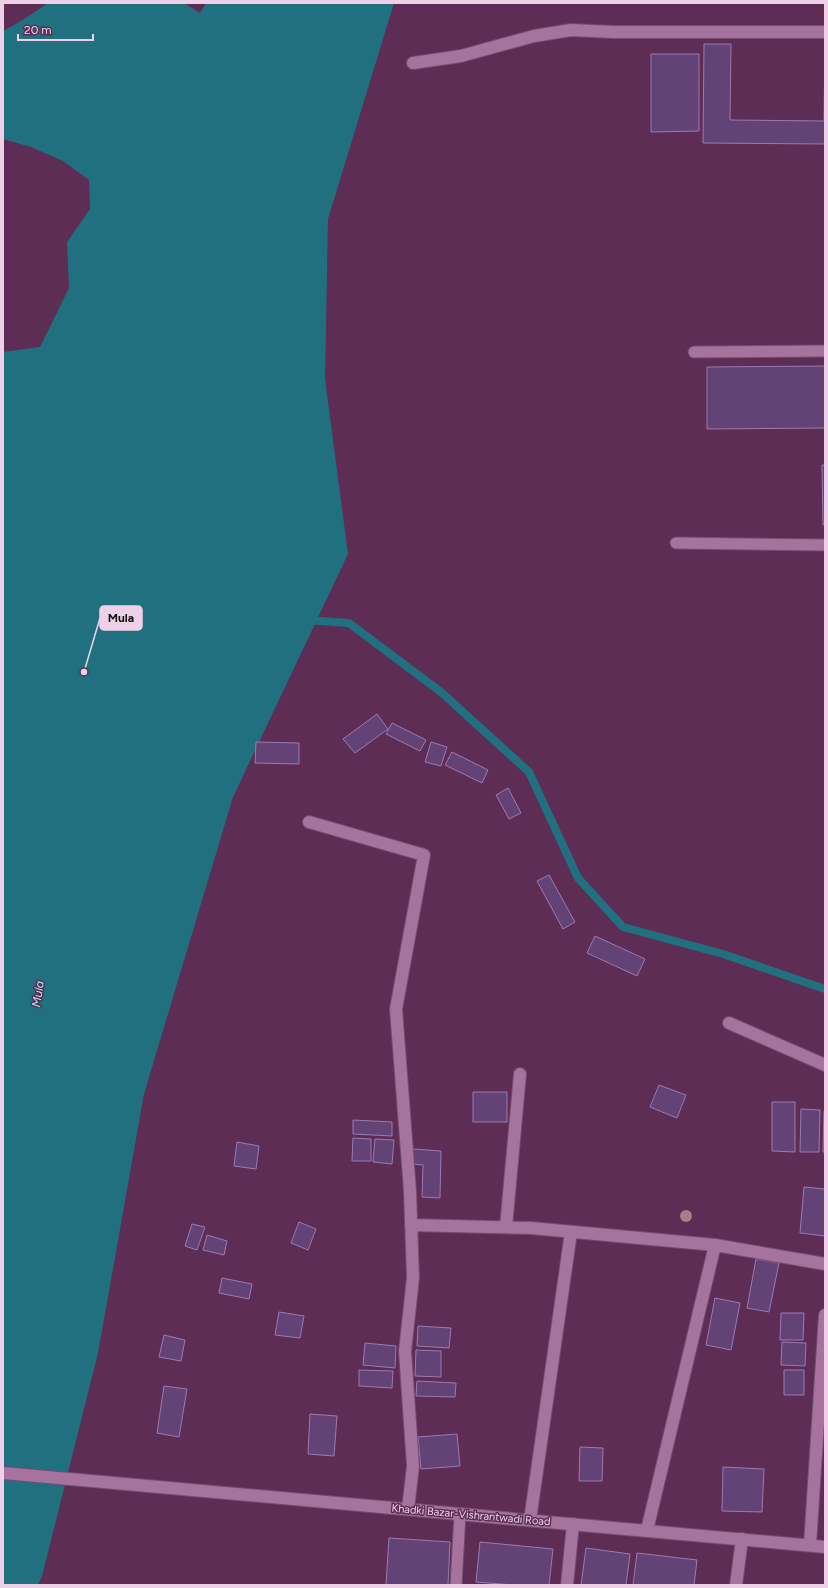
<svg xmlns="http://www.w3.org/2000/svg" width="828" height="1588" font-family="Figtree,sans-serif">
	<rect width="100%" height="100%" fill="#5d2d56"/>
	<!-- water -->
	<path fill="#21707f" d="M48,3H184L200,13L206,3H394L328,219L325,379L348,554L233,797L144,1094L98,1353L42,1576L38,1585H3V352L40,347L69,288L67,242L90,209L89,180L63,161L31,147L3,139V31L21,21Z"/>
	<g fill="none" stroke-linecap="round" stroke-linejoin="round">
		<!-- stream -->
		<path stroke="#21707f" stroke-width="8" d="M307,620L349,623L441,692L529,772L578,878L623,927L723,954L825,989"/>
	</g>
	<!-- building -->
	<path fill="#634376" stroke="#9c7ab1" d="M704,44H731L730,120L824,121L825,45V144L703,143Z
		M651,54H699V131L651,132Z
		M825,366V428L707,429V367Z
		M822,465H825V525H823Z
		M377,714L388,729L355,753L343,739Z
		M392,723L426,740L420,751L386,734Z
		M256,742L299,743V764L255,763Z
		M431,742L447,747L441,766L425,762Z
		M452,752L488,770L482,783L445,765Z
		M508,788L521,813L509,819L496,795Z
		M549,875L575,922L563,929L537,881Z
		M595,936L645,959L637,976L587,953Z
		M659,1085L686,1095L677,1118L650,1107Z
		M473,1092H507V1122H473Z
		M772,1102H795V1152L772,1151Z
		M801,1109L820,1110L819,1152H800Z
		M824,1111L825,1112V1152H823Z
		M353,1120L392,1122V1136L353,1134Z
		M353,1138L371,1139V1161H352Z
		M375,1139L394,1140L392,1164L373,1162Z
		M237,1142L259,1146L256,1169L234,1166Z
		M413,1149L441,1151L440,1198L422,1197L423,1165L413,1164Z
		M804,1187L825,1189V1236L800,1233Z
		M299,1222L316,1229L308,1250L291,1243Z
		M192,1224L205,1227L197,1250L185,1246Z
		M207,1235L227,1241L224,1255L203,1250Z
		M756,1259L779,1263L769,1312L747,1308Z
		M222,1278L252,1284L249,1299L219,1293Z
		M715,1298L740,1303L731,1350L706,1345Z
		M279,1312L304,1316L300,1338L275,1335Z
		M781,1313H804L803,1340H780Z
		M418,1326L451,1328L449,1348L417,1346Z
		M164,1335L185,1340L181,1361L159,1357Z
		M782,1342L806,1343L805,1366L781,1365Z
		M365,1343L396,1346L395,1368L363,1365Z
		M416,1350L441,1351V1377L415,1376Z
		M359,1370L393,1371L392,1388L359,1386Z
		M784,1370H804V1395H784Z
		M417,1381L456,1383L455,1397L416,1396Z
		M164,1386L187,1389L179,1437L157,1433Z
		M310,1414L337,1416L334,1456L308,1454Z
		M457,1434L460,1466L421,1469L418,1437Z
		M580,1447L603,1448L602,1481H579Z
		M723,1467L764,1469L762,1512L722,1511Z
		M389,1538L450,1542L448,1585H386Z
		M480,1542L553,1549L549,1585H514L476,1582Z
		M586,1548L630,1554L626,1585H581Z
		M637,1553L697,1560L694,1585H633Z"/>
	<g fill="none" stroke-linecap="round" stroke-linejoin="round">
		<defs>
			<path id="lane" d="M694,352L825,351
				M676,543L825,545
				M456,1585L460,1514"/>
			<path id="street" d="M413,63L461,56L534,36L571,30L613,32H825
				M309,822L424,855L396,1009L410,1191L413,1278L405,1351L413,1466L408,1509
				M729,1023L825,1065
				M411,1225L531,1228L715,1245L825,1264
				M506,1227L520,1074
				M530,1520L571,1232
				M647,1530L715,1245
				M810,1545L825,1315
				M567,1585L573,1524
				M736,1585L742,1539"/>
			<path id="secondary" d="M3,1473L825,1547"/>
		</defs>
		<!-- lane casing -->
		<use href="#lane" stroke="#744c6f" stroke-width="13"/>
		<!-- street casing -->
		<use href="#street" stroke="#744c6f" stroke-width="14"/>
		<!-- secondary casing -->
		<use href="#secondary" stroke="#744c6f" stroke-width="14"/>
		<!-- lane -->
		<use href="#lane" stroke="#a6729e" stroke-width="11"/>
		<!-- street -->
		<use href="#street" stroke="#a6729e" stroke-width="12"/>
		<!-- secondary -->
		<use href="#secondary" stroke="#a6729e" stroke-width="12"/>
	</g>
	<!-- trees -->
	<circle fill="#ae7c88" cx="686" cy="1216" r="6"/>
	<g text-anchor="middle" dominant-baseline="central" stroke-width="3" stroke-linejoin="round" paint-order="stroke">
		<!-- street labels -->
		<g font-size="11" fill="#eed1e9" stroke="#5d2d56">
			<text transform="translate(471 1515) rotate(5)">Khadki Bazar-Vishrantwadi Road</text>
		</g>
		<!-- water labels -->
		<g font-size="12" font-style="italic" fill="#ade9f6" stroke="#5d2d56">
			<text transform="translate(38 994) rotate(-82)">Mula</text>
		</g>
	</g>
	<!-- callouts -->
	<path fill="none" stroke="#eed1e9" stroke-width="1.5" d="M84 672L100 618"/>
	<circle fill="#eed1e9" stroke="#5d2d56" stroke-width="1.5" cx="84" cy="672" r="4"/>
	<rect fill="#eed1e9" stroke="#eed1e9" stroke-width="1.5" x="100" y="606" width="42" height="24" rx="4"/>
	<g font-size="12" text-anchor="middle" font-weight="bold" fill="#111">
		<text x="121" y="622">Mula</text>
	</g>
	<!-- border -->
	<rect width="828" height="1588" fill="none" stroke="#eed1e9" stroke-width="8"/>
	<!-- scale -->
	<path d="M18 34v6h75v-6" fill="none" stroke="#eed1e9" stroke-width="2"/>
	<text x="24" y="34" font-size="12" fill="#eed1e9" stroke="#5d2d56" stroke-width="3" paint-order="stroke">20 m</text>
</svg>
